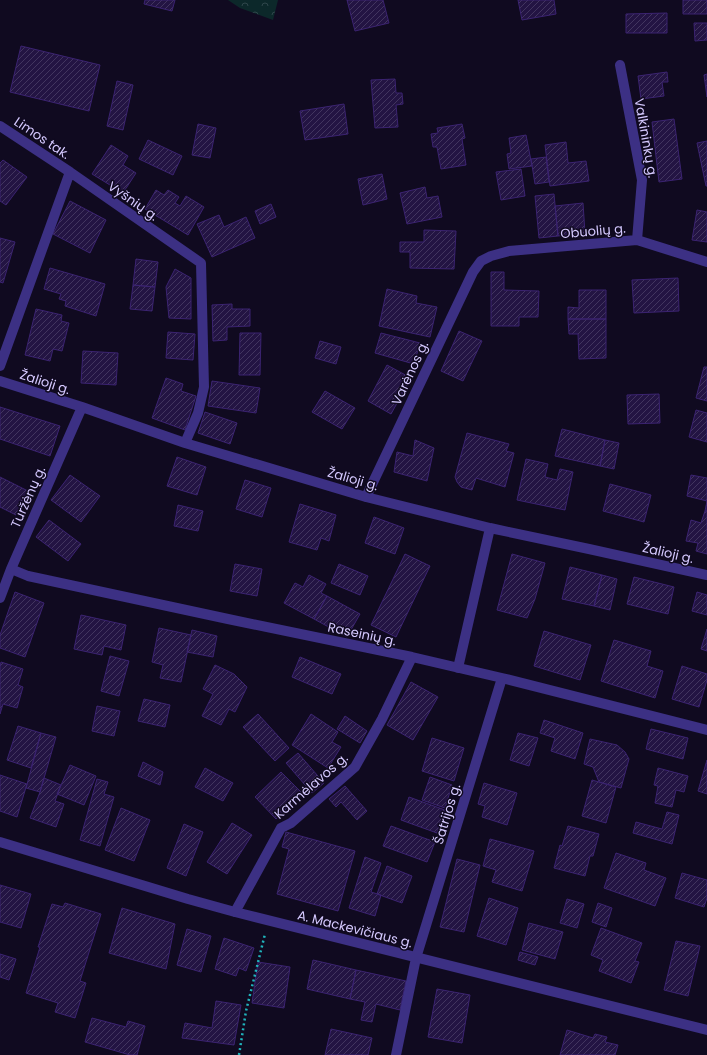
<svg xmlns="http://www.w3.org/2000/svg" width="707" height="1055" font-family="Poppins,sans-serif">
	<defs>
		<pattern id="forest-crowns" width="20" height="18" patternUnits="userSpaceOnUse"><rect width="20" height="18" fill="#0c282a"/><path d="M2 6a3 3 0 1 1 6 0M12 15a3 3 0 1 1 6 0" fill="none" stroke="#2e464a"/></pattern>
		<pattern id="building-hatch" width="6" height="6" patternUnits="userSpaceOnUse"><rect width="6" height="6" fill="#231443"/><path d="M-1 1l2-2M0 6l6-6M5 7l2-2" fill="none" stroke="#42355f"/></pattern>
	</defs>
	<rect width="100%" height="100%" fill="#100a20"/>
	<!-- forest -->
	<path fill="url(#forest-crowns)" d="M228,0H278L273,20L240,8Z"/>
	<!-- building -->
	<path fill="url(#building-hatch)" stroke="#3b2371" d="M145,0H175L172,11L144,4Z
		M347,0H383L389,23L355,31Z
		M518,0H554L556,14L522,20Z
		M683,0H707V14H683Z
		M667,13V33H626V14Z
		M694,23H707V40L695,41Z
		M21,46L100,65L89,111L10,92Z
		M667,72L668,82H662L664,96L641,99L638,76Z
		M707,74V97L704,75Z
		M395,79L396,93H402L403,104L396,105L398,127L375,128L371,80Z
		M117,81L133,85L123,130L107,126Z
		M344,104L348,134L305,140L300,111Z
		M674,119L682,179L659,182L652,122Z
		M198,124L216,128L210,158L192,155Z
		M462,124L465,138L462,139L466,165L441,169L437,147H433L431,134L438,133L437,128Z
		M526,135L532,166L509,169L507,154L511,153L509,138Z
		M148,140L182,156L173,175L139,159Z
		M707,141V186H706L697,143Z
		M566,142L568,163L586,161L589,181L550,186L545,145Z
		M111,145L128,156L123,165L136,173L123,193L92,174Z
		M546,157L549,182L535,184L531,159Z
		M3,160L27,177L6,205L0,201V163Z
		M521,169L525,196L501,200L496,172Z
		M382,174L387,199L363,205L358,179Z
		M425,187L427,198L438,196L442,217L407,224L400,193Z
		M156,190L164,195L168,190L179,197L175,203L180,206L186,196L204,207L188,235L145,209Z
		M554,194L558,236L539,238L535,196Z
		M70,201L106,220L90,253L53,234Z
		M583,203L585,233L558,236L555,206Z
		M271,204L276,217L260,224L255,211Z
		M697,210L707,212V242L692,240Z
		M219,215L224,227L246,217L255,238L212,257L197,224Z
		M424,230L456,231L454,269L410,268V252H400V242H424Z
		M0,238L15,242L3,283L0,282Z
		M136,259L158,262L155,287L133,285Z
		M50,268L105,284L96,316L65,306L66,301L59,299L61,294L44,289Z
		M175,269L191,278V319L169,318L166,287Z
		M491,272H504V290L539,291L538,317H519V326H491Z
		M678,278L679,311L634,313L632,280Z
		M133,285L155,287L152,311L130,309Z
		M387,289L417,296L416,303L437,307L430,337L379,326Z
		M579,290H606V319H568V307L579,308Z
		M232,304V309H250V326L227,327V340L213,341L212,305Z
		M36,309L62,315L61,321L69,323L62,351L53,349L50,361L25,355Z
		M568,319H606V358L579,359L578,334H569Z
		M459,331L482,341L463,381L441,371Z
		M168,332L195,334L193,360L166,358Z
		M240,333H261L260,375H239Z
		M381,333L420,343L414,364L375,353Z
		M320,341L341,347L336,364L315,358Z
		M83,351L118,353L116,385L81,383Z
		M387,365L411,378L391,414L368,401Z
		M704,367H707V401L696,398Z
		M166,378L183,384L181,391L196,396L185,430L152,418Z
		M212,381L260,388L256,413L208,406Z
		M325,391L355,408L342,429L312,412Z
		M659,394L660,423L628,424L627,395Z
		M0,407L60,426L50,456L0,439Z
		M696,410L707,413V442L689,437Z
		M205,412L237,423L230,444L198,433Z
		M562,429L605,440L600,466L555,456Z
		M467,433L509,444L506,451L514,453L505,487L476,478L472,490L461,487L457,482L455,477Z
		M415,440L434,448L427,481L394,472L397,452L413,456Z
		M605,440L619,443L614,469L600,466Z
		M177,457L206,467L197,495L167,486Z
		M526,459L548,464L545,477L557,480L560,469L573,472L565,510L517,500Z
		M70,475L100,496L81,522L51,500Z
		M691,475L707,478V511H705L707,501L687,496Z
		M0,477L28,491L16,515L0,507Z
		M245,480L271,488L262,517L236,509Z
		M610,484L651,495L644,522L603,511Z
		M300,504L336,515L329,541L321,538L317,550L289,542Z
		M178,505L203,511L198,531L174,526Z
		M705,511H707V554L696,551L698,543L686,541L691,520L701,523Z
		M374,517L404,528L395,554L365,543Z
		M49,520L81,544L68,561L36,537Z
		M405,554L430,566L396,637L371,625Z
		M512,554L545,563L535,599L527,618L497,610Z
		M235,564L262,569L257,596L230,591Z
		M339,564L368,576L360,595L331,583Z
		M570,567L602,575L594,606L562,599Z
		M309,575L326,584L321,593L327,596L314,619L284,603L295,583L303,587Z
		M602,575L617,579L610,610L594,606Z
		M634,577L674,587L668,614L627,604Z
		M15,592L44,603L25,657L0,648V635Z
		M697,592L707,595V615L692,611Z
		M327,596L360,614L347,637L314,619Z
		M81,615L126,625L121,650L104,646L102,655L74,649Z
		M159,628L191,635L181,682L160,678L163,665L152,662Z
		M707,629V651L701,649Z
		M192,630L217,636L213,657L187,652Z
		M544,631L591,645L580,680L534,666Z
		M614,640L651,651L647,666L663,671L655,698L601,681Z
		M110,656L129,661L119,696L101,691Z
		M300,657L341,674L332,694L292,677Z
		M1,662L23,669L18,685L23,687L17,708L3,704L0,714V666Z
		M215,665L234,674L247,687L235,712L229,709L221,725L202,716L213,694L203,689Z
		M682,666L707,674V680L699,707L672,699Z
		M411,682L438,697L413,740L387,725Z
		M144,699L170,705L165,727L138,721Z
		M97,706L120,711L114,736L92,731Z
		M258,714L289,748L275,761L243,727Z
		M311,714L338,732L332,742L341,747L328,768L292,745Z
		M345,716L367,731L360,743L337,729Z
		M544,720L583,733L575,759L551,751L555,738L540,733Z
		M18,726L41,733L31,768L7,760Z
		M651,729L688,738L683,759L646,749Z
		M41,733L56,737L40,792L26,788Z
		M518,733L538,738L529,766L510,760Z
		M432,738L464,748L454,781L422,771Z
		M590,739L617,745L625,752L629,759L621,788L599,782L593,767L584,764Z
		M298,753L324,783L312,793L286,763Z
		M707,760V794L698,791Z
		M143,762L163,772L160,785L138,776Z
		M70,765L96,776L84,805L57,794Z
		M205,768L233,783L223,801L195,787Z
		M658,768L688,776L684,792L676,790L672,807L655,803L658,786L654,785Z
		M281,772L302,793L276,819L255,797Z
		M0,775L27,784L17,817L0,811Z
		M430,777L452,785L445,808L422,800Z
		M44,778L61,785L55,801L64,804L56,827L30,818L40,792Z
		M97,779L108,782L104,794L114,797L100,846L80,840Z
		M592,780L616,787L606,823L582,816Z
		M484,783L517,793L507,825L482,817L485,806L478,804Z
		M345,786L367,811L357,820L341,802L336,807L329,799Z
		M409,797L445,810L437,833L401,820Z
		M121,808L150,820L134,861L105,850Z
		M667,812L679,815L672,844L633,833L636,822L662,829Z
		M232,823L252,835L227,874L207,862Z
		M184,824L203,832L186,876L167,868Z
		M391,826L435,842L427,862L383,846Z
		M568,826L599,834L593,856H590L585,876L554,868L560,845L562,846Z
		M286,832L355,851L338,911L277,894L289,849L282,847Z
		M490,839L534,851L522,891L492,882L496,870L483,866Z
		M616,853L646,863L644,870L666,878L655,906L604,888Z
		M365,857L381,863L371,892L381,895L375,916L349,908Z
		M457,859L480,865L464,932L440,927Z
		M387,866L412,876L402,903L377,894Z
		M682,873L707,880V898L704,907L675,898Z
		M0,885L31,894L21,928L0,922Z
		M489,898L518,908L506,945L477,936Z
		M567,899L584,904L577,928L560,923Z
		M65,903L101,914L80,981L86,983L75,1018L55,1012L58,1003L26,993L40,947H38L52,904L63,907Z
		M598,903L612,908L606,927L592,922Z
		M122,908L175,924L166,969L109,953Z
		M529,923L563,932L555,959L522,950Z
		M601,928L642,943L635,961L639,962L631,983L599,971L603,960L591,955Z
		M187,929L211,936L201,972L177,965Z
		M224,938L254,948L246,971L239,968L236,976L215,969Z
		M676,941L700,946L688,996L664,990Z
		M520,952L538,957L535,965L518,960Z
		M0,954L16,959L9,980L0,977Z
		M313,960L356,970L350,999L307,989Z
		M258,962L290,967L284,1008L252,1003Z
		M356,970L406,981L400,1010L376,1004L372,1022L361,1020L365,1002L350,999Z
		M437,989L470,995L462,1043L428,1037Z
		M216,1001L241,1005L234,1045L182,1038L185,1023L212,1028Z
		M92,1018L126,1027L128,1021L145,1026L137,1055H130L85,1042Z
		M331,1029L372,1038L368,1055H325Z
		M567,1030L593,1038L595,1034L607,1037L605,1042L618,1045L615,1055H560Z"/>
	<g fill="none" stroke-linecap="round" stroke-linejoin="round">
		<!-- path -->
		<path stroke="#20b4bc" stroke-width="2.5" stroke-dasharray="2 3" stroke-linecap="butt" d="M239,1055L246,1011L265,934"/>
		<!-- minor -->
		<path stroke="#3c3084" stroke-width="10" d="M620,65L642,180L637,240
			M0,126L70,172
			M0,366L70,172L201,263L204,387L198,413L185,443
			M0,381L82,407L185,443L366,497L490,528L589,549L707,575
			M366,497L473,272L481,261L491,256L509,251L637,240L707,262
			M11,569L28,576L228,619L412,657L502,678L707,730
			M0,598L11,569L82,407
			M458,668L490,528
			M0,842L188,899L235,912L707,1030
			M235,912L281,828L291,823L355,767L382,719L412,657
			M396,1055L416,958L502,678"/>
	</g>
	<g text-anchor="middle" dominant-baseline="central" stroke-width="3" stroke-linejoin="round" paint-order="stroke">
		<!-- street labels -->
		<g font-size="13" fill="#d5c9ff" stroke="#100a20">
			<text transform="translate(42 138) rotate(34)">Limos tak.</text>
			<text transform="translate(646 138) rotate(80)">Valkininkų g.</text>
			<text transform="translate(133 201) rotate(35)">Vyšnių g.</text>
			<text transform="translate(593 231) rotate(-5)">Obuolių g.</text>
			<text transform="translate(410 373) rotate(-65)">Varėnos g.</text>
			<text transform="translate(45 382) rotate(18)">Žalioji g.</text>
			<text transform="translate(353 479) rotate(16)">Žalioji g.</text>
			<text transform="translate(28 497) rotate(-66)">Turžėnų g.</text>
			<text transform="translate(668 553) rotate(13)">Žalioji g.</text>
			<text transform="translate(362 634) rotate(12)">Raseinių g.</text>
			<text transform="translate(311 786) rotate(-41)">Karmėlavos g.</text>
			<text transform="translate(447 814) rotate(-73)">Šatrijos g.</text>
			<text transform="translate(355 929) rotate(14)">A. Mackevičiaus g.</text>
		</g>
	</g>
</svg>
